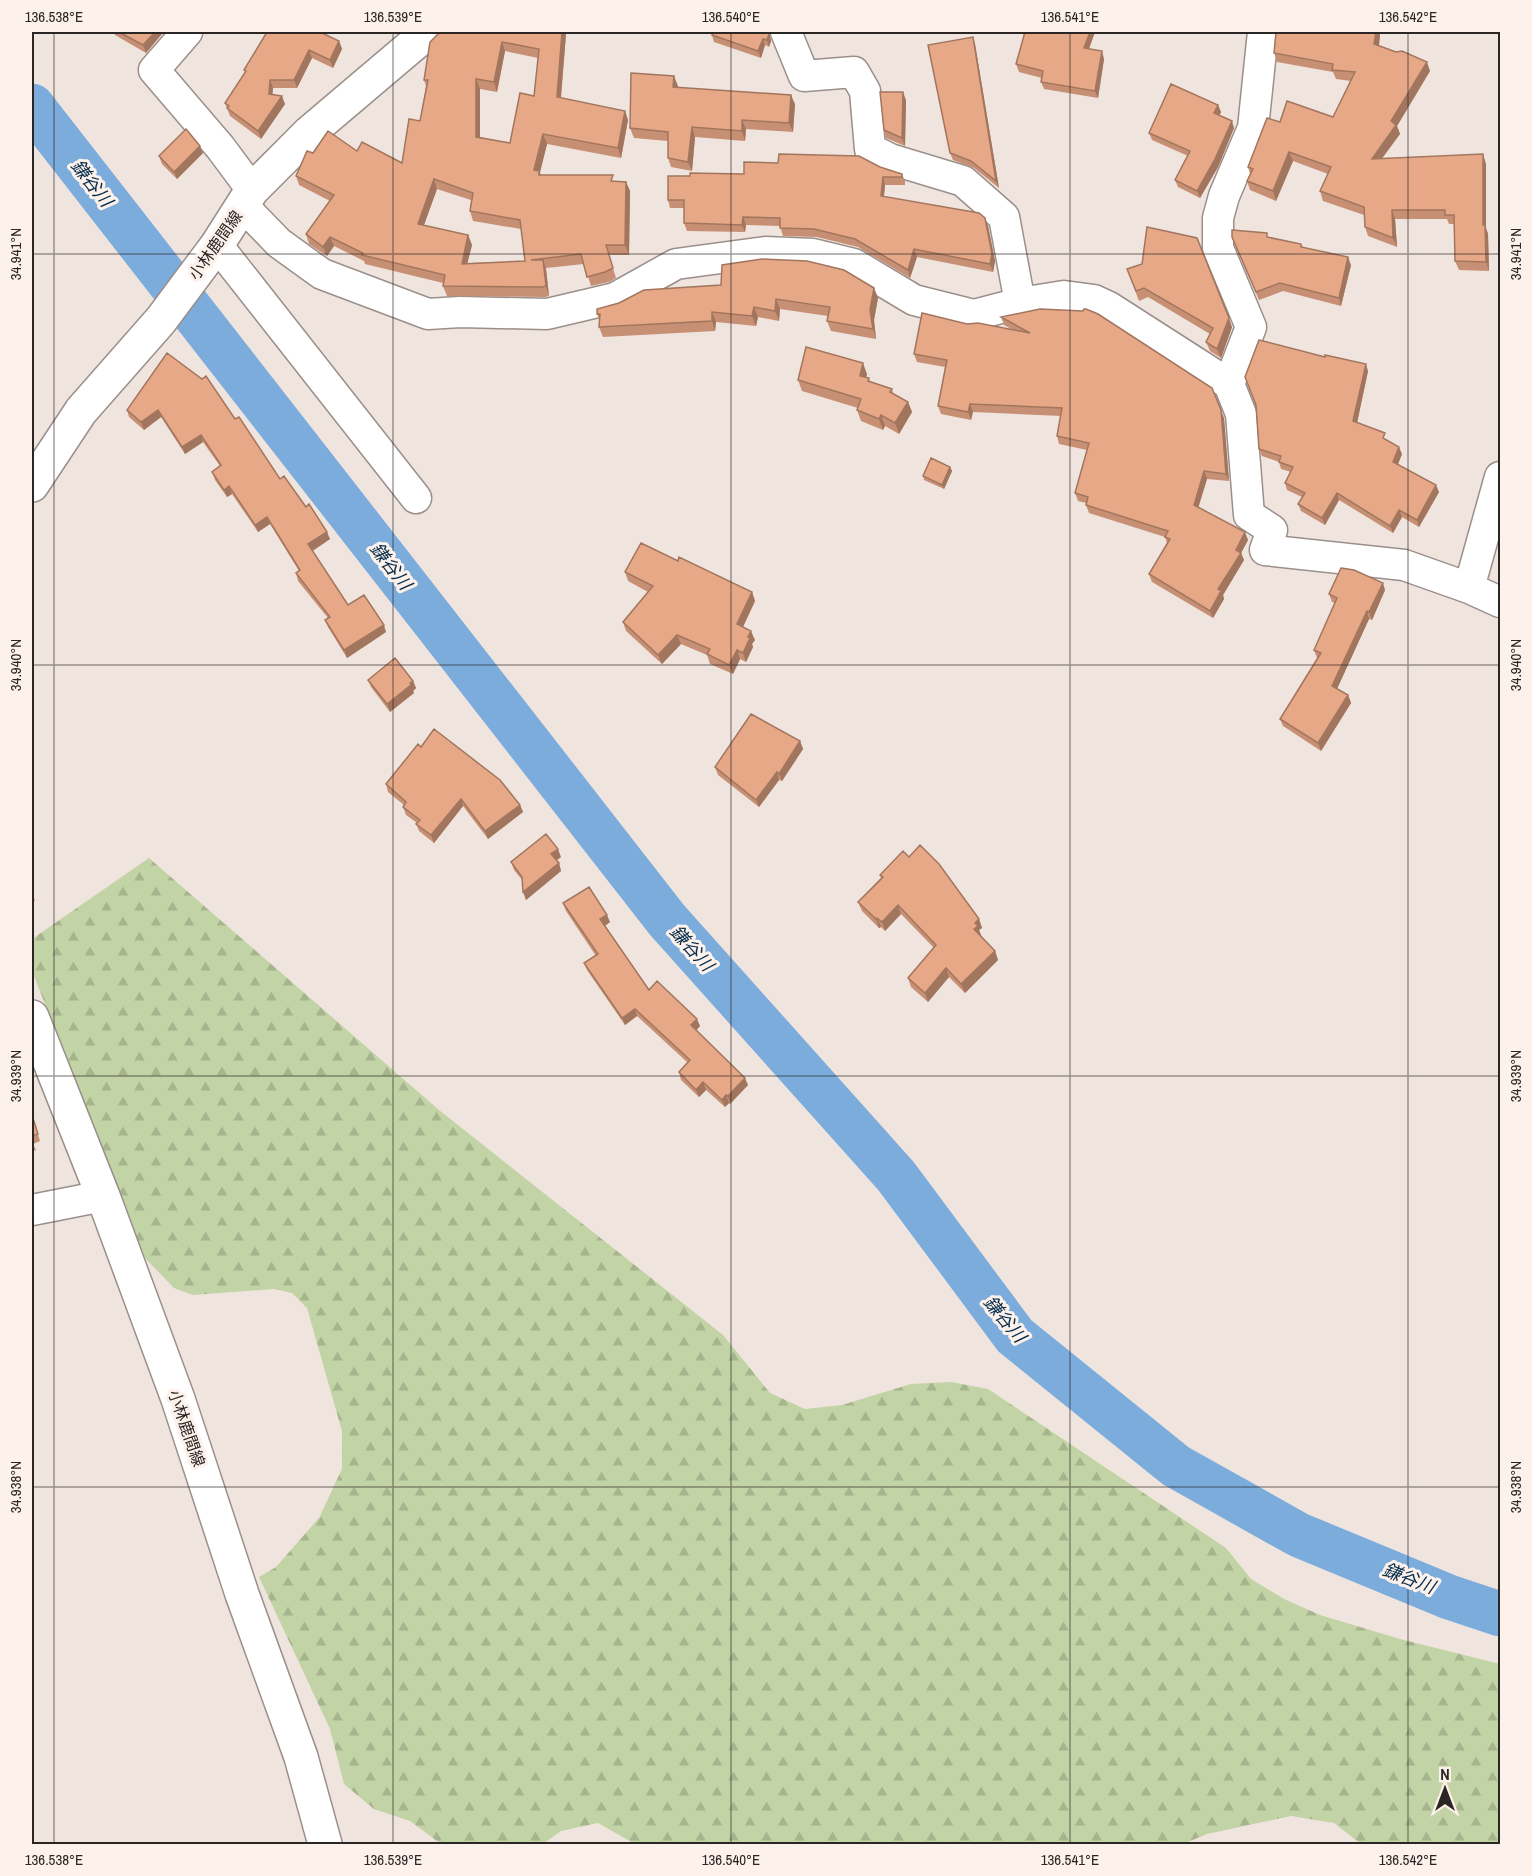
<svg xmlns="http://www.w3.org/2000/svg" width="1532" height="1876" font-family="'Archivo Narrow','Noto Sans JP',sans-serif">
	<defs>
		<pattern id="forest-firs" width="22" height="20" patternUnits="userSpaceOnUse" patternTransform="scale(1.5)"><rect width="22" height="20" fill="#c2d3a5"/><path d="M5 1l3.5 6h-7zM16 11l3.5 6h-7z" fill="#a7b58e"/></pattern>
	</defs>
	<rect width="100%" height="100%" fill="#f0e4de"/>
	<!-- forest -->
	<path fill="url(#forest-firs)" d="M149,858L439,1110L723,1335L770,1393L805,1409L842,1405L911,1384L951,1382L988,1389L1226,1548L1251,1579L1284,1599L1320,1615L1400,1639L1500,1664V1844H1361L1334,1823L1291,1816L1207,1834L1183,1844H635L598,1823L561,1831L543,1844H441L410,1821L374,1809L344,1784L330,1729L259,1577L276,1567L319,1518L342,1469V1431L307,1308L292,1293L274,1289L193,1295L174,1288L145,1258L32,971V939Z"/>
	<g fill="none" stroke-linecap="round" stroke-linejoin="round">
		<!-- river -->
		<path stroke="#7bacdc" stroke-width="45" d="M32,106L667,920L896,1176L1015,1336L1176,1466L1299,1535L1449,1597L1500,1614"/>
		<defs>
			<path id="minor" d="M187,32L154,70L220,147L252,190
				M786,32L804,76L854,72L865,91L870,149L890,159L963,181L1004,217L1020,303
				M243,206L279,243L322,274L428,314L460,312L547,314L615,298L676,264L765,252L813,254L854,264L914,300L974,315L1020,303L1064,296L1094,300L1109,307L1229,384L1241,414L1249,515L1272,530L1265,550L1404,565L1469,588L1500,602
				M217,245L416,498
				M1229,384L1251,327L1218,248V218L1224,196L1253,128L1263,32
				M1469,588L1500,477
				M32,1210L103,1196"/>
			<path id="major" d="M32,485L81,411L161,320L217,245L252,190L310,132L428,32
				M32,1017L103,1196L178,1399L242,1594L301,1757L325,1844"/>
		</defs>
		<!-- minor casing -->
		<use href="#minor" stroke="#9a8f8a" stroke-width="33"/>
		<!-- major casing -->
		<use href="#major" stroke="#9a8f8a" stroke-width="36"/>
		<!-- minor -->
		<use href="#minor" stroke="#fff" stroke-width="30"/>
		<!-- major -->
		<use href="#major" stroke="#fff" stroke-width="33"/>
	</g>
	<!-- wall -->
	<path fill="#c79074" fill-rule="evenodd" d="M114,32H163L161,35L146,53L115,35Z
		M440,32H565L566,34L561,98L625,111L628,120L621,158L547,144L540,172V175L626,182L630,191L629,255H609L616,278L609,282L591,286L584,264L546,268L549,296L545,297L447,296L443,286V283L365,264L364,261L334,246L327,256L309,244L306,234L330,201L299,185L296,176L313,153L357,151L402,163L420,121L426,86L424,80ZM505,51L538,58L534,96L510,143L480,137V89L497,92ZM437,189L471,200L470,211L473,221L521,229L525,261L467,263L472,245L468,235L424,225Z
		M769,32L771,41L769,47L765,45L761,58L714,42L712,35Z
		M1022,32H1095L1089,49L1104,59L1098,98L1044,89L1041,82L1042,78L1019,72L1016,64L1024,35L1023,34Z
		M1276,32H1379L1380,35L1379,46L1430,71L1397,126L1400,134L1382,158L1486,164V228L1488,234L1489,271L1459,270L1455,261L1454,224H1449L1447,219H1395L1397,247L1368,236L1365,227L1364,215L1323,201L1320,191L1328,174L1293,161L1276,201L1250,190L1247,181L1250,174L1248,167L1280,122L1333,117L1351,81L1336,79L1333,72L1277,62L1274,53Z
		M339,41L342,49L333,68L312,58L297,88H273L272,94L285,104L261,139L230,116L225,103L245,73L244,70Z
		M975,44L999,188L974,168L953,160L950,153Z
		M674,76L677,87L795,104L793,132L746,129L745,141L695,137L692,171L671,167L668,158V141L634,138L630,128Z
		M906,100L905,146L886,138L884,130Z
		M1218,105L1221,112L1219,116L1234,128L1218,167L1200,198L1178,187L1175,180L1188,156L1152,140L1149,133Z
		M203,153L177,179L162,164L159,156Z
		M880,167L902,174L905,181V185H885L884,197L988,226L995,261L993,272L917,257L910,278L858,247L817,237L783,236L780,226L746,225L745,232L687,231L684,223V208H670L668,200L690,176L744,174Z
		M1269,237L1301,244L1303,247L1351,265L1341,306L1283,291L1259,300L1235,245Z
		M1127,269L1232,327L1221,358L1210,351L1206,342L1210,334L1148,297L1139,301Z
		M874,288L878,298L874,320L876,339L831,331L827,321L828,316L780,309L779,321L758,317L756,326L716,322L715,331L603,337L599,327V320L597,314Z
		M1001,317L1224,418L1229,481L1207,479L1198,507L1248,540L1241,553L1244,560L1223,595L1224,599L1213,618L1152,582L1149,574L1167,543L1165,537L1089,513L1086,505V503L1078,501L1075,493L1087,450L1059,444L1057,436L1061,416L973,412L971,420L941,414L938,406L945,367L917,362L914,354L967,324L1013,330L1004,325Z
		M167,353L235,419L280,479L306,507L330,539L312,551L348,605L386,632L347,658L328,627L325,620L328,618L298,581L296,573L299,571L270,524L258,532L232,494L227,497L215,480L212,472L220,466L203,442L185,454L161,417L144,430L129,417L127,410Z
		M1368,371L1357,422L1387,441L1402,454L1398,464L1439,492L1419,527L1402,517L1393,533L1339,500L1325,525L1301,511L1298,504L1302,497L1287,490L1285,483L1291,472L1281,469L1279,462L1262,456L1259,449Z
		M867,374L866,377L869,378L870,382L892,389L893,393L908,402L912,412L899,434L885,426L883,430L861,421L857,410L858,408L802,391L798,380Z
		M950,467L952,471L944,489L924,480L923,476Z
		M678,561L752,592L755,601L743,627L755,640L752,644L753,647L746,662L740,659L733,674L710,664L707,655L681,644L662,664L626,631L623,622L648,592L628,581L625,572Z
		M1385,590L1372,620L1369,619L1337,689L1348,695L1351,703L1321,751L1283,726L1280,719L1317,658L1314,650L1335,603L1332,602L1329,594Z
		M368,680L413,681L416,688L413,691L414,693L390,712L371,687Z
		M800,741L803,749L782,781L779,780L759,807L718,775L715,767Z
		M421,747L520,805L523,812L488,839L463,806L434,843L419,831L416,824L417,823L406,815L403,807L404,805L388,792L386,784Z
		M561,857L556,861L559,863L561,871L526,900L523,881L514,870L511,862Z
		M909,857L979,919L982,928L979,930L981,935L980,936L995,951L998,960L965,993L949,977L928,1002L911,987L908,978L934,948L901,914L885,931L881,927L879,928L862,911L858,902L881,878L880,875Z
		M32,892L35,901L32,902Z
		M563,903L610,922L605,926L649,990L700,1026L696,1030L748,1085L730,1104L729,1103L725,1107L706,1090L699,1097L681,1080L679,1072L687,1062L637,1016L625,1025L587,970L584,963L596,956L566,911Z
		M32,1114L40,1141L33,1144L36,1150L32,1152Z"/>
	<!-- shaded-wall -->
	<path fill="#a2765e" d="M155,32H163L161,35L146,53L143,45Z
		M562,32H565L566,34L560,107L557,97Z
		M768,32H769L771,41L769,47L767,40Z
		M1090,32H1095L1086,56L1084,48Z
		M1376,32H1379L1380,35L1378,53L1374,44Z
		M973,37L975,44L999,188L996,181Z
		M763,39L765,45L761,58L758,51Z
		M339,41L342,49L333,68L330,60Z
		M502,42L505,51L497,92L494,82Z
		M309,50L312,58L297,88L294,80Z
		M1102,51L1104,59L1098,98L1095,91Z
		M1427,62L1430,71L1397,126L1400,134L1375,168L1372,159L1391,121Z
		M674,76L678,86L676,97L673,87Z
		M476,79L480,89V146L476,137Z
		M270,80L273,88L272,102L269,94Z
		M903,92L906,100L905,146L902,138Z
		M791,95L795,104L793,132L789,123Z
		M282,96L285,104L261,139L258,131Z
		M1218,105L1221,112L1217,121L1214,113Z
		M625,111L628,120L621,158L618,148Z
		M742,120L746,129L745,141L742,131Z
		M1232,121L1234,128L1218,167L1200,198L1197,191Z
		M692,127L695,137L692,171L688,162Z
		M543,134L547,144L540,172L542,181L534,170Z
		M200,146L203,153L177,179L174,172Z
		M1289,152L1293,161L1276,201L1273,191Z
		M1483,154L1486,164V228L1488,234L1489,271L1486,262L1483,225Z
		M883,177L885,185L883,204L881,196Z
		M434,179L437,189L421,233L418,224Z
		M626,182L630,191L629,255L625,245Z
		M1392,210L1395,219L1397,247L1393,238Z
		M743,217L746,225L745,232L742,225Z
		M985,218L988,226L995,261L993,272L990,264Z
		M468,235L472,245L465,273L462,264Z
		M330,237L334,246L327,256L323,247Z
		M914,249L917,257L910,278L908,270Z
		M1348,257L1351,265L1341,306L1339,298Z
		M543,260L546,269L549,296L546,286Z
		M874,288L878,298L874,320L876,339L873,329L870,310Z
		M776,299L780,309L779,321L775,311Z
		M754,307L758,317L756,326L752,316Z
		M712,312L716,322L715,331L712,321Z
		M1229,318L1232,327L1221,358L1217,349Z
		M863,363L867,374L864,387L860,376Z
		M1366,364L1368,371L1356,428L1353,421Z
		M908,402L912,412L899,434L895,423Z
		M970,404L973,412L971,420L968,412Z
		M158,410L161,417L144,430L141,422Z
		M1221,410L1224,418L1229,481L1226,474Z
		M881,415L885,426L883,430L879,419Z
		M201,435L203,442L185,454L182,447Z
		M1399,447L1402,454L1396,469L1393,462Z
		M950,467L952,471L944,489L942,485Z
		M1204,471L1207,479L1197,512L1194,505Z
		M1436,485L1439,492L1419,527L1417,520Z
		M229,486L232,494L227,497L224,490Z
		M1337,493L1339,500L1325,525L1322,518Z
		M1399,510L1402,517L1393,533L1390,526Z
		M267,517L270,524L258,532L255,525Z
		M327,532L330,539L311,552L308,544Z
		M1245,532L1248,540L1241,553L1244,560L1223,595L1224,599L1213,618L1210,611L1218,589Z
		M1383,583L1385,590L1372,620L1369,612Z
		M752,592L755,601L740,633L737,624Z
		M1367,611L1369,619L1335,693L1332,686Z
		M384,625L386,632L347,658L344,650Z
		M751,631L755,640L752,644L753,647L746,662L743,653Z
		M677,635L681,644L662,664L658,655Z
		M737,650L740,659L733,674L729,665Z
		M413,681L416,688L413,691L414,693L390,712L387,704Z
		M1348,695L1351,703L1321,751L1318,743Z
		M800,741L803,749L782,781L779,774Z
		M777,772L779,780L759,807L756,800Z
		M461,799L463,806L434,843L431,835Z
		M520,805L523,812L488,839L485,831Z
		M558,849L561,857L554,862L551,854Z
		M559,863L561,871L526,900L523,892Z
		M898,905L901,914L885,931L882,922Z
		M607,915L610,922L603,927L600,919Z
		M877,918L881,927L879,928L876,919Z
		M979,919L982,928L979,930L981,935L977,938L974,929L975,923Z
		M995,951L998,960L965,993L961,984Z
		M946,968L949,977L928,1002L925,993Z
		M635,1009L637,1016L625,1025L622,1018Z
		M697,1019L700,1026L694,1033L691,1025Z
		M745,1078L748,1085L730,1104L728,1096Z
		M703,1082L706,1090L699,1097L696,1090Z
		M726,1095L729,1103L725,1107L722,1100Z"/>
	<!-- building -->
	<path fill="#e7a887" stroke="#a2765e" stroke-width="1.5" fill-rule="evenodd" d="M119,32H155L143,45Z
		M267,32H320L339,41L330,60L309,50L294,80H270L269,94L282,96L258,131L227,108L229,106L225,103L246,71L244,70Z
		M440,32H562L557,97L625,111L618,148L543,134L534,170L539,171V175H613L611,181L626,182L625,245H606L613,268L605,272L587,277L581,254L531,260H543L546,286L542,287L443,286L445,275L362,255L363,253L330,237L323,247L306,234L334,195L296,176L307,151L313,153L328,131L357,151L362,142L402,163L409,119L420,121L428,80H424L430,42ZM502,42L539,49L534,96L520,93L510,143L476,137V79L494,82ZM434,179L473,193L470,211L520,220L525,261L462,264L468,235L418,224Z
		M713,32H768L769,34L767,40L763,39L758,51L712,35Z
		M1025,32H1090L1084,48L1102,51L1095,91L1041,82L1043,71L1016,64Z
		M1276,32H1376L1374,44L1396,52L1402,51L1427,62L1391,121L1396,125L1372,159L1483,154V225H1485L1486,262L1455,261L1454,215H1445V210H1392L1393,238L1365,227L1364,207L1320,191L1331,167L1289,152L1273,191L1247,181L1253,169L1248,167L1267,118L1280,122L1287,101L1333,117L1355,72L1332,70L1333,64L1274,53Z
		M973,37L996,181L971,161L950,153L928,45Z
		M631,73L674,76L673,87L791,95L789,123L742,120V131L692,127L688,162L668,158V132L630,128Z
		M1171,84L1218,105L1214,113L1232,121L1215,159L1197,191L1175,180L1190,151L1149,133Z
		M880,92H903L902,138L884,130Z
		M186,129L200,146L174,172L159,156Z
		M779,154L859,156L880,167L902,174V177H883L881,196L979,213L985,218L992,254L990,264L914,249L908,270L855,239L814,229L780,228V218L743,217L742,225L684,223V200H668V176H690V173L744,174V162L778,163Z
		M1147,227L1197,238L1229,318L1217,349L1206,342L1213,328L1144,288L1136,291L1127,269L1142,264Z
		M1232,230L1267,233V237L1301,244V247L1348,257L1339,298L1280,283L1256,292L1232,237Z
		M762,259L807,261L844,270L874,288L870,310L873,329L827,321L830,307L776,299L775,311L754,307L752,316L712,312V321L599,327L600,314H597V309L619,303L644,290L721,285L722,265Z
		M1040,309L1083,311L1084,309H1086L1098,314L1212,388L1221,410L1226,474L1204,471L1194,505L1245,532L1236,550L1241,553L1218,589L1221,591L1210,611L1149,574L1170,539L1165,537L1168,531L1086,505L1088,497L1075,493L1089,443L1057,436L1062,408L970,404L968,412L938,406L947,360L914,354L922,313L967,324L978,323L1030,333L1001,317Z
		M1259,340L1325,357V355L1366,364L1353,421L1385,433L1383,438L1399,447L1393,462L1436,485L1417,520L1399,510L1390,526L1337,493L1322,518L1298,504L1305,493L1285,483L1293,467L1279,462L1281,456L1259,449L1256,405L1245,377Z
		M806,347L863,363L860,376L869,378L868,381L892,389L890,392L908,402L895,423L881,415L879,419L857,410L861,399L798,380Z
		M167,353L202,379L206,376L235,419L239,417L280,479L284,476L306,507L309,504L327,532L308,544L348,605L364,595L384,625L344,650L325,620L330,617L296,573L300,570L267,517L255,525L229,486L224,490L212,472L221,465L201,435L182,447L158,410L141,422L127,410Z
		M931,458L950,467L942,485L923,476Z
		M641,543L678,561L679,557L752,592L737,624L751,631L748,637L750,638L743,653L737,650L729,665L707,654L710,649L677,635L658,655L623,622L653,586L625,572Z
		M1341,568L1354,570L1383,583L1369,612L1367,611L1332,686L1348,695L1318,743L1280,719L1321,653L1314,650L1337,598L1329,594Z
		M395,658L413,681L410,683L411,685L387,704L368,680Z
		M751,714L800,741L779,774L777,772L756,800L715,767Z
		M434,729L500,780L520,805L485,831L461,799L431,835L416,824L420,820L403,807L406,802L386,784L418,744L421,747Z
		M546,834L558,849L551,854L559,863L523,892L522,877L511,862Z
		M920,845L939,864L979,919L975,923L978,926L974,929L995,951L961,984L946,968L925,993L908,978L936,945L898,905L882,922L877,918L876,919L858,902L883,877L880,875L903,851L909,857Z
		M589,887L607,915L600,919L649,990L657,981L697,1019L691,1025L745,1078L728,1096L726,1095L722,1100L703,1082L696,1090L679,1072L690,1060L635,1009L622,1018L584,963L598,954L563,903Z
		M32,1115L38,1134L32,1136Z"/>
	<!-- ticks -->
	<path fill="none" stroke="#2a2623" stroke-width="1.5" stroke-opacity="0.45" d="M54,32V1844M393,32V1844M731,32V1844M1070,32V1844M1408,32V1844M32,254H1500M32,665H1500M32,1076H1500M32,1487H1500"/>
	<g text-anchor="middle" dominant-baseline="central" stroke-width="6" stroke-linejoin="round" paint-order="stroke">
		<!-- street labels -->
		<g font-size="16" fill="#2a2623" stroke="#fdf1eb">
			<text transform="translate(215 245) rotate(-55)">小林鹿間線</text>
			<text transform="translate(187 1428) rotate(71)">小林鹿間線</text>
		</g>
		<!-- water labels -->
		<g font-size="18" font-style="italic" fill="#072d4c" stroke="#fdf1eb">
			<text transform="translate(92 183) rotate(52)">鎌谷川</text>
			<text transform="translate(391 566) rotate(52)">鎌谷川</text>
			<text transform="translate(692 948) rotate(48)">鎌谷川</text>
			<text transform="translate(1005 1319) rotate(50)">鎌谷川</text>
			<text transform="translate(1409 1578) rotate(21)">鎌谷川</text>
		</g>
	</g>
	<!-- border -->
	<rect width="1532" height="1876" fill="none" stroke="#fdf1eb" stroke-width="66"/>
	<!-- north arrow -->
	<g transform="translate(1445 1789)" stroke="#fdf1eb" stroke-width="4.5" paint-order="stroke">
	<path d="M0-4.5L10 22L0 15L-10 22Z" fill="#2a2623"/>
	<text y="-9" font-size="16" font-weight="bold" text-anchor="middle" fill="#2a2623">N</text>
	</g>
	<rect x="33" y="33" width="1466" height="1810" fill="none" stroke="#2a2623" stroke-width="2"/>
	<g font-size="15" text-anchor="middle" fill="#2a2623">
		<text x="54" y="22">136.538°E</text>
		<text x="393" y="22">136.539°E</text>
		<text x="731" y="22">136.540°E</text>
		<text x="1070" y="22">136.541°E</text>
		<text x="1408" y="22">136.542°E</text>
		<text transform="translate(16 254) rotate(-90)" y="5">34.941°N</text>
		<text transform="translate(1516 254) rotate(-90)" y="5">34.941°N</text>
		<text transform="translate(16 665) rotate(-90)" y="5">34.940°N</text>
		<text transform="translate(1516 665) rotate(-90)" y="5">34.940°N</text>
		<text transform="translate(16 1076) rotate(-90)" y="5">34.939°N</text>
		<text transform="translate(1516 1076) rotate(-90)" y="5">34.939°N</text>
		<text transform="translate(16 1487) rotate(-90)" y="5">34.938°N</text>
		<text transform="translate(1516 1487) rotate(-90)" y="5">34.938°N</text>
		<text x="54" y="1865">136.538°E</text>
		<text x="393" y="1865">136.539°E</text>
		<text x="731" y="1865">136.540°E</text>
		<text x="1070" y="1865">136.541°E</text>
		<text x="1408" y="1865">136.542°E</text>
	</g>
</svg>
